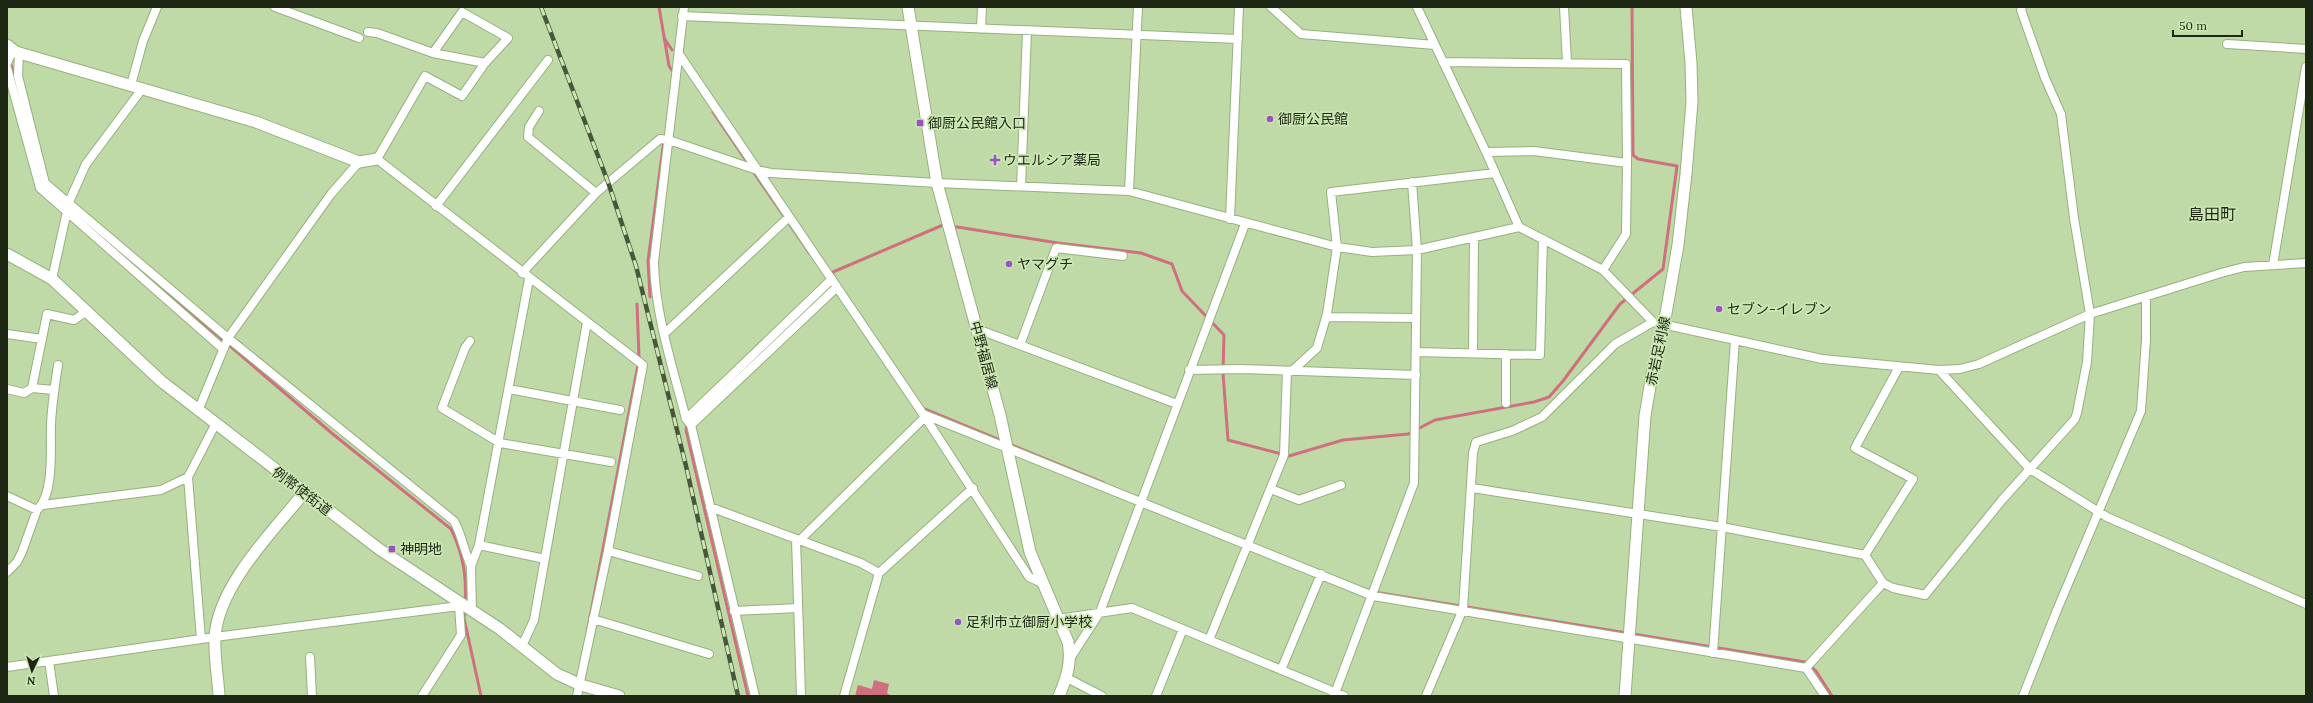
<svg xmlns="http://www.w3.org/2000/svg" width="2313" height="703" font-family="Lora,'Noto Sans JP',serif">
	<rect width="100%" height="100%" fill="#bfdaa7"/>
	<!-- water -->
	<path fill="#ce707f" d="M874,680L889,684L887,693L891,696H855L858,685L872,689Z"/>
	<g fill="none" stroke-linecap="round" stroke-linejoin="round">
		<!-- stream -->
		<path stroke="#ce707f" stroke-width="3" d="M659,7L669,66L673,72
			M664,38L672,50
			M10,61L20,100
			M713,112L749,165
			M752,170L810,254
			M80,218L334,435L451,529C462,551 467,577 465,602
			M951,226L1058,243L1141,253L1172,264L1182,291L1224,335L1223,373L1228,440L1289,456L1343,440L1408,434L1435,420L1534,402L1549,397L1563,381L1620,304L1663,269L1677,166L1638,159L1633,155L1632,7
			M833,278V272L943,225H946
			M650,297L648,261L664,140
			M637,304L639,358
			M745,368L833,283
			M922,408L1002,441
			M687,422L686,430L748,696
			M1009,444L1104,483
			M1374,592L1627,633
			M465,610L464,618L481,696
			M587,633L638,365
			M1633,634L1805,662L1816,671L1832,696"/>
		<defs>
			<path id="street" d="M275,7L359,38
				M684,7L654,262C655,315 673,368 686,419L691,425L755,696
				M1271,7L1301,34L1435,45
				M1417,7L1486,152L1519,227
				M1564,7L1567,63
				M682,16L1238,39
				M981,29L982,7
				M368,32L377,33L433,53
				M2227,44L2306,49
				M19,53L18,76L45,183L228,338L454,521C462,535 464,551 471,566
				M679,54L925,417L1029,577L1040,582
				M1443,62L1626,64L1627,163
				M7,63L13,50
				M485,63L433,53L462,12L508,38L485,63L462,96L425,76L377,159L643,365L608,551L577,696
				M7,68L40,188L223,349
				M131,85L143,41L157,7
				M539,111L529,127L528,137L596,193
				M1486,152L1534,151L1627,163L1626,234L1603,270
				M1021,186L1027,31
				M1129,191L1138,7
				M436,206L548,60
				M1230,219L1239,7
				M2273,265L2306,67
				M522,273L596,193L660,139L669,140L757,170L771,173L937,183L1129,191L1337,247L1372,252L1417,250L1519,227L1603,270L1653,322L1822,359L1939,370L1960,369L1979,364L2090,314L2221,273L2244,267L2306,263
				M52,279L69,202L86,164L142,89
				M1326,317L1416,318
				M977,329L1177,404
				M7,334L42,339
				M664,334L789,217
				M470,341L465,348L442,408L500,443L611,462
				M1020,345L1056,248L1123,256
				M1416,352L1540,355L1543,239
				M1473,353L1474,238
				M1189,370L1241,369L1416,375
				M1939,370L2030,469L2107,517L2306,604
				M1292,371L1317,348L1327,314L1337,247L1331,192L1495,173
				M7,389L24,393L32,388
				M509,389L620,410
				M54,390L32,388L47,314L74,320L87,311
				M1506,403V354
				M198,411L228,338L331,194L359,162
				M923,414L1373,596L1806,668L1825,696
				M686,419L832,279
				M691,425L837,287
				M188,477L201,639
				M1472,488L1722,527L1865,555L1883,583
				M1271,489L1299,500L1341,485
				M7,496L37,510
				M43,505L161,490L188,477L215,425
				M710,507L861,563L879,573
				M796,539L801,696
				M800,540L925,417
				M479,545L545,559
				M608,551L698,576
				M1865,555L1913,479L1855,448L1899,367
				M7,572L17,562L22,552L37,510C55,493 50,447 51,424C52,404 55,384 58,365
				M472,611L471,566L479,545L529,279
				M734,611L798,608
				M593,619L709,654
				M1058,619L1132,608L1344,696
				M1209,640L1284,455L1287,371
				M522,646L534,620L587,322
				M1713,653L1735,340
				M310,657L312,696
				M1071,657L1100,612L1245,224
				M49,661L54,696
				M7,667L215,637L459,606
				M1806,668L1883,583L1893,588L1925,595L2002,500L2075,419L2077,413L2087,362L2090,314L2074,218L2061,114L2045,78L2021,10L2022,7
				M1281,670L1321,574
				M1067,678L1102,696
				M422,696L461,635L459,606H463
				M844,696L879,573L973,488
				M1156,696L1183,629
				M1334,696L1414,483L1417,250L1412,182
				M1426,696L1463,609L1473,453L1476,442L1512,431L1542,417L1615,344L1653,322
				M2023,696L2057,610L2141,411L2146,340V297"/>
			<path id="secondary" d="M908,7L937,183L1000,415L1030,552L1068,642C1072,662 1067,677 1059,696
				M7,45L16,52L256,122L359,162L377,159
				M7,254L52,279L161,381L379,549L500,629L557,674L581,685L619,696
				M219,696C218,677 214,657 215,638C217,587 273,531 304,493
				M1625,696L1645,416L1653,368L1664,325L1678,245L1686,174L1692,102L1691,63L1686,7"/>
		</defs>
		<!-- street casing -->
		<use href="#street" stroke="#96b07f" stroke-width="10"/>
		<!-- secondary casing -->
		<use href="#secondary" stroke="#96b07f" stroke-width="13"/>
		<!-- street -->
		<use href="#street" stroke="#fff" stroke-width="8"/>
		<!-- secondary -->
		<use href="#secondary" stroke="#fff" stroke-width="11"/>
		<defs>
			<path id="rail" d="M541,7L608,182L636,266L686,466L738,696"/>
		</defs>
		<!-- rail casing -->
		<use href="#rail" stroke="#48563b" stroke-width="4.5"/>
		<!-- rail -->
		<use href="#rail" stroke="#cce7b4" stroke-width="3" stroke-dasharray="9" stroke-linecap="butt"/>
	</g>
	<!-- markers -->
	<g fill="#9a52c5" stroke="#cce7b4" stroke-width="1.5">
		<circle cx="1270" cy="119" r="4"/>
		<rect x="916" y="119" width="8" height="8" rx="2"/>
		<path d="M993 154h4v4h4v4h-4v4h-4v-4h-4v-4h4z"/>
		<circle cx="1009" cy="264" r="4"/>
		<circle cx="1719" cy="309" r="4"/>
		<rect x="388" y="545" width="8" height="8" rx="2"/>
		<circle cx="958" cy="622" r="4"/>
	</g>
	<g text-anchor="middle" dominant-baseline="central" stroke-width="3.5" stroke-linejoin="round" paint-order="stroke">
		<!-- poi labels -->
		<g font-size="14" fill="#1d2714" stroke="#cce7b4" text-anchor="start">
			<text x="1278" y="119">御厨公民館</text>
			<text x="928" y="123">御厨公民館入口</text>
			<text x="1003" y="160">ウエルシア薬局</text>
			<text x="1017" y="264">ヤマグチ</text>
			<text x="1727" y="309">セブン-イレブン</text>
			<text x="400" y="549">神明地</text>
			<text x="966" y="622">足利市立御厨小学校</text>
		</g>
		<!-- street labels -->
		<g font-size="14" fill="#1d2714" stroke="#cce7b4">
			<text transform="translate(1658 351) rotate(-78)">赤岩足利線</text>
			<text transform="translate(984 355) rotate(75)">中野福居線</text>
			<text transform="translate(302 491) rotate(37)">例幣使街道</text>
		</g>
		<!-- quarter labels -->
		<g font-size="16" fill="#1d2714" stroke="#cce7b4">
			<text x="2212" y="214">島田町</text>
		</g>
	</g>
	<!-- border -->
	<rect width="2313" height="703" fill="none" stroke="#1d2714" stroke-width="16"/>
	<!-- north arrow -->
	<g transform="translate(32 671) rotate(184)" stroke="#cce7b4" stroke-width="3" paint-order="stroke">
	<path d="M0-3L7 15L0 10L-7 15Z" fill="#1d2714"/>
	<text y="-6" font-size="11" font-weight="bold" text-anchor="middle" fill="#1d2714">N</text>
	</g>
	<!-- scale -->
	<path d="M2173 30v6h69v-6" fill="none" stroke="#1d2714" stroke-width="2"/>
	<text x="2179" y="30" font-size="12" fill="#1d2714" stroke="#cce7b4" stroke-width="3" paint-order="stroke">50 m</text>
</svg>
